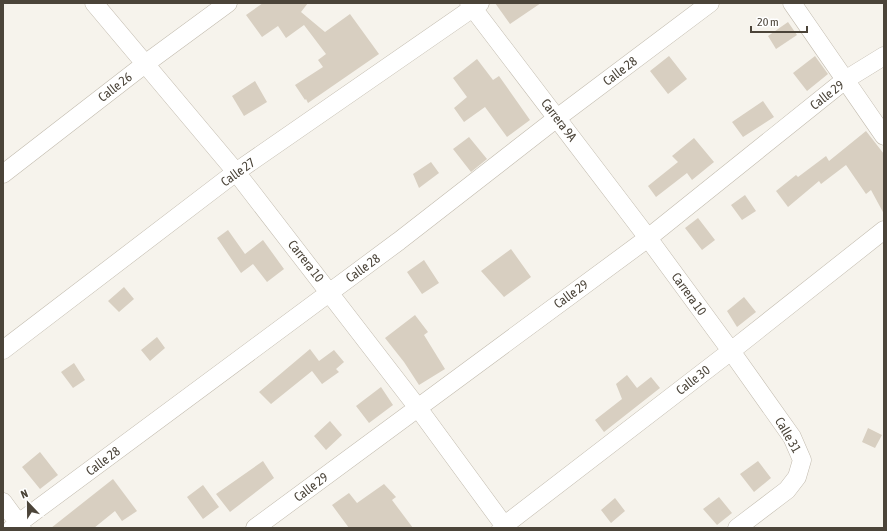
<svg xmlns="http://www.w3.org/2000/svg" width="887" height="531" font-family="'Asap Condensed',sans-serif">
	<rect width="100%" height="100%" fill="#f6f3ec"/>
	<!-- building -->
	<path fill="#d8cfc1" d="M263,3H308L301,12L325,32L350,14L379,54L308,103L306,99L305,100L295,85L323,67L318,60L326,54L304,25L286,38L278,26L262,37L246,15Z
		M495,3H541L510,24Z
		M788,22L797,35L776,49L768,36Z
		M669,56L687,79L668,94L650,71Z
		M815,56L828,74L807,91L793,73Z
		M477,59L493,80L499,76L530,120L507,137L485,107L464,122L454,108L467,97L453,78Z
		M255,81L267,102L244,116L232,96Z
		M763,101L774,117L743,137L732,122Z
		M866,131L884,154V214L871,190L866,194L846,165L821,184L819,181L788,207L776,191L796,175L798,177L826,156L829,161Z
		M469,137L487,159L471,172L453,149Z
		M694,138L714,162L692,180L687,173L656,197L648,186L678,162L672,156Z
		M431,162L439,173L419,188L413,174Z
		M745,195L756,211L742,220L731,205Z
		M698,218L715,240L702,250L685,228Z
		M228,230L245,254L263,240L284,269L267,282L253,264L241,273L217,238Z
		M511,249L531,277L504,297L481,271Z
		M424,260L439,283L422,294L407,272Z
		M124,287L134,299L119,312L108,301Z
		M744,297L756,312L737,327L727,311Z
		M415,315L428,332L424,335L445,369L419,385L404,362L385,338Z
		M157,337L165,348L150,361L141,350Z
		M310,349L319,361L334,350L344,362L336,369L339,372L322,384L312,371L271,404L259,392Z
		M74,363L85,380L73,388L61,372Z
		M627,375L637,388L651,377L660,388L604,432L595,420L622,399L616,384Z
		M381,387L393,405L369,423L356,406Z
		M330,421L342,435L326,450L314,436Z
		M868,428L882,435L875,448L862,442Z
		M40,452L58,475L40,489L22,467Z
		M263,461L274,478L230,512L216,494Z
		M758,461L771,478L754,492L740,474Z
		M113,479L137,511L122,521L115,511L94,528H51Z
		M384,484L396,497L392,500L413,528H349L332,505L349,493L357,503Z
		M203,485L219,507L203,519L187,497Z
		M719,497L732,513L717,525L703,509Z
		M615,498L625,511L611,523L601,510Z"/>
	<g fill="none" stroke-linecap="round" stroke-linejoin="round">
		<defs>
			<path id="minor" d="M94,3L236,172L418,408L506,528
				M469,3L648,238L731,351L792,437L802,460L797,477L787,490L737,528
				M792,3L884,136
				M3,174L145,64L228,3
				M3,350L236,172L480,3
				M3,502L22,528
				M12,528L399,241L557,118L710,3
				M255,528L648,238L845,80L884,56
				M501,528L731,351L884,230"/>
		</defs>
		<!-- minor casing -->
		<use href="#minor" stroke="#c2bbae" stroke-width="19"/>
		<!-- minor -->
		<use href="#minor" stroke="#fff" stroke-width="18"/>
	</g>
	<g text-anchor="middle" dominant-baseline="central" stroke-width="4" stroke-linejoin="round" paint-order="stroke">
		<!-- street labels -->
		<g font-size="13" fill="#4b4439" stroke="#fff">
			<text transform="translate(620 71) rotate(-37)">Calle 28</text>
			<text transform="translate(115 87) rotate(-38)">Calle 26</text>
			<text transform="translate(827 95) rotate(-38)">Calle 29</text>
			<text transform="translate(559 120) rotate(53)">Carrera 9A</text>
			<text transform="translate(238 172) rotate(-36)">Calle 27</text>
			<text transform="translate(306 261) rotate(52)">Carrera 10</text>
			<text transform="translate(363 268) rotate(-36)">Calle 28</text>
			<text transform="translate(571 294) rotate(-36)">Calle 29</text>
			<text transform="translate(689 294) rotate(54)">Carrera 10</text>
			<text transform="translate(693 380) rotate(-38)">Calle 30</text>
			<text transform="translate(788 435) rotate(60)">Calle 31</text>
			<text transform="translate(103 461) rotate(-37)">Calle 28</text>
			<text transform="translate(311 487) rotate(-37)">Calle 29</text>
		</g>
	</g>
	<!-- border -->
	<rect width="887" height="531" fill="none" stroke="#4b4439" stroke-width="8"/>
	<!-- north arrow -->
	<g transform="translate(28 503) rotate(338)" stroke="#ffffff" stroke-width="3" paint-order="stroke">
	<path d="M0-3L7 15L0 10L-7 15Z" fill="#4b4439"/>
	<text y="-6" font-size="11" font-weight="bold" text-anchor="middle" fill="#4b4439">N</text>
	</g>
	<!-- scale -->
	<path d="M751 26v6h56v-6" fill="none" stroke="#4b4439" stroke-width="2"/>
	<text x="757" y="26" font-size="12" fill="#4b4439" stroke="#ffffff" stroke-width="3" paint-order="stroke">20 m</text>
</svg>
